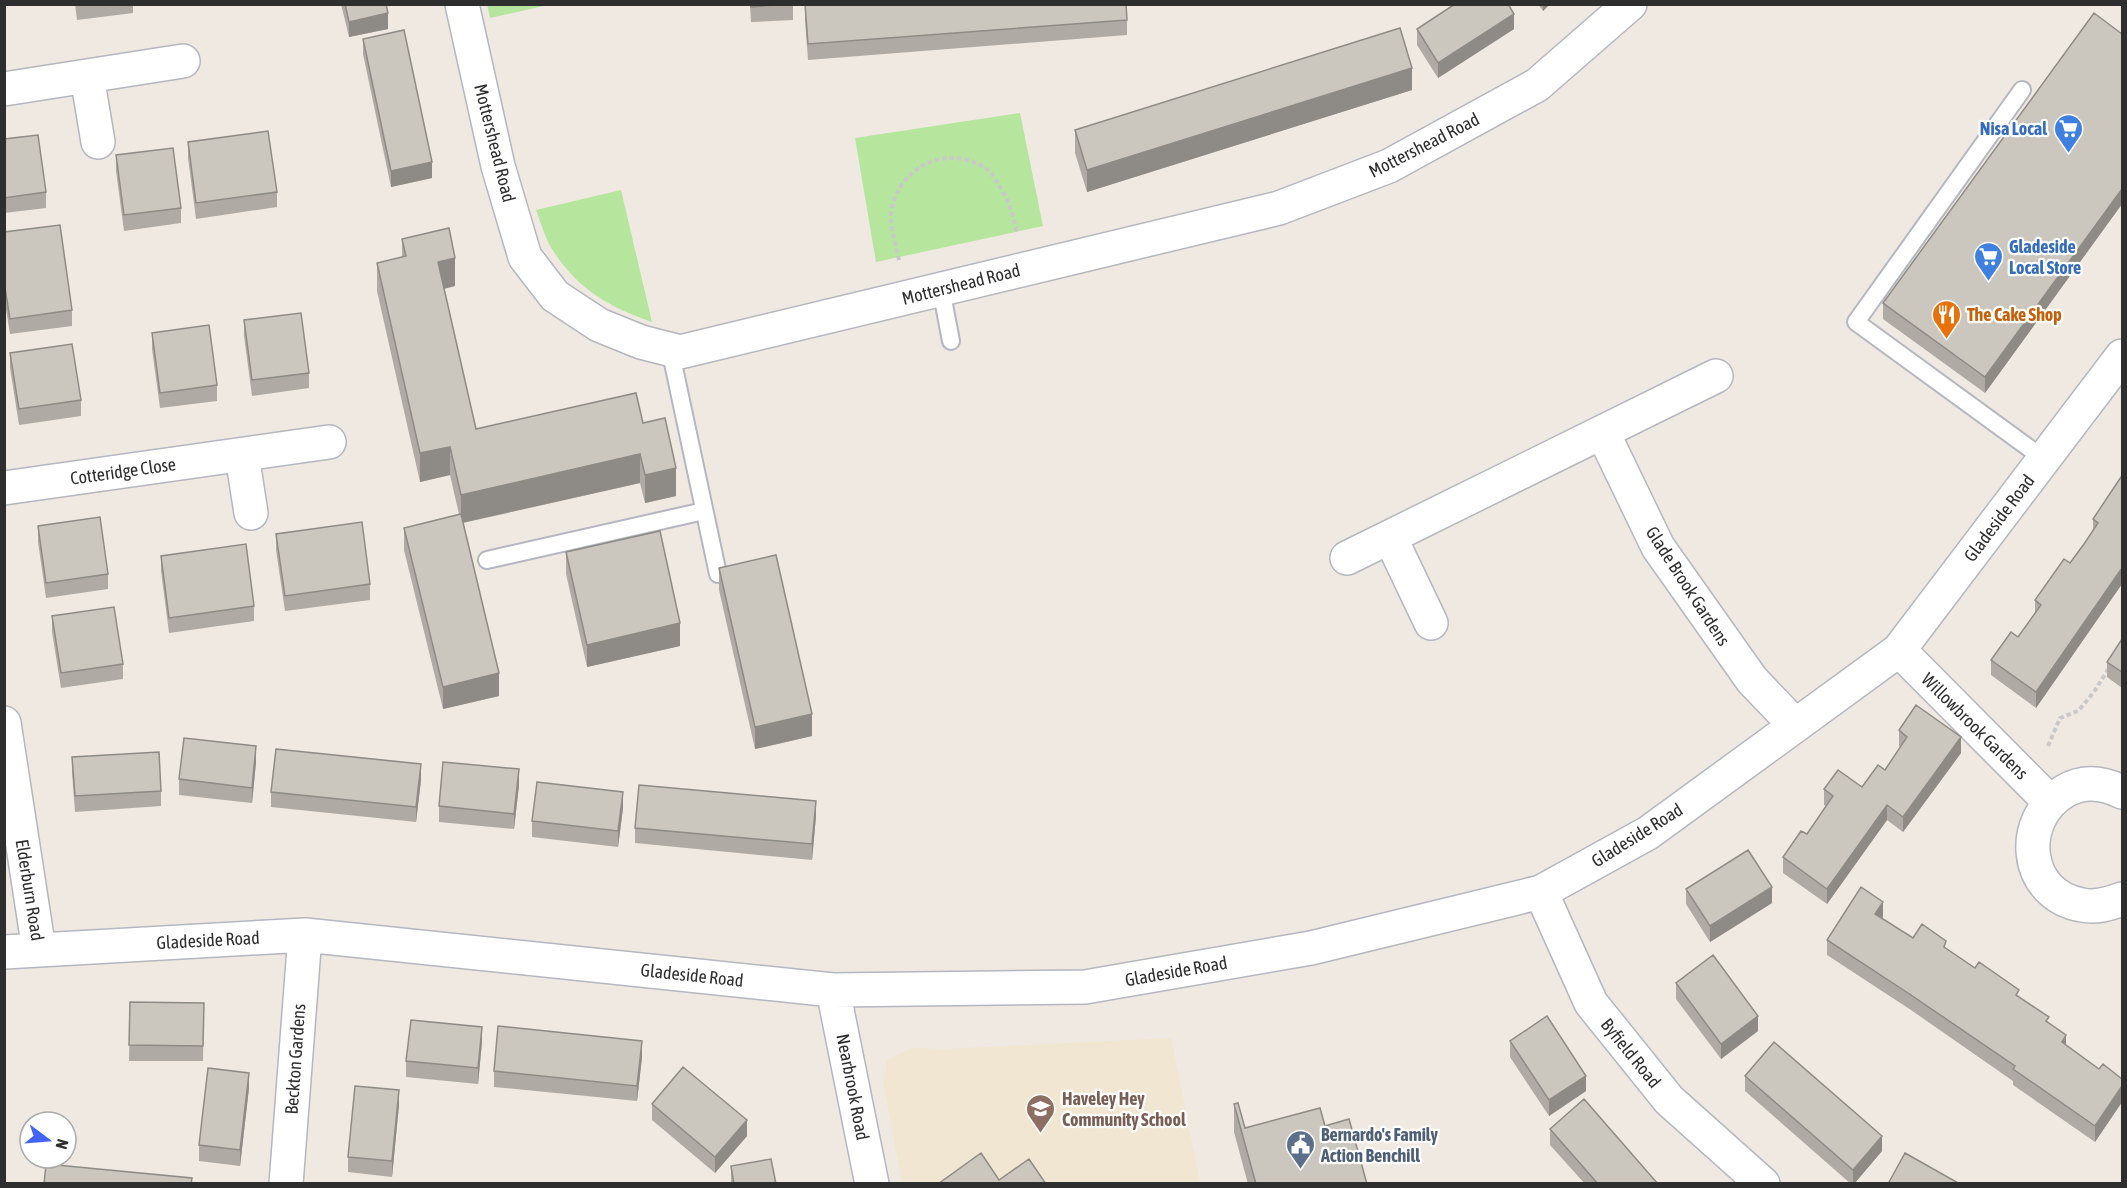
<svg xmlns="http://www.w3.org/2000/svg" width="2127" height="1188" font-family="'Asap Condensed',sans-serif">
	<rect width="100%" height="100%" fill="#efe9e1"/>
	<!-- education -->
	<path fill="#f0e6d1" d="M1171,1038L1200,1183H902L883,1082L887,1060L912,1048L944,1049Z"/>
	<!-- green -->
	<path fill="#b6e59e" d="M487,4H547L548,5L490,18Z
		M1020,113L1043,226L876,262L855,138Z
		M621,190L652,322C609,307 577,289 552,249C545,238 541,223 536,210Z"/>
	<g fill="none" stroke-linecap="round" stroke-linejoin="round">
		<defs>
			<path id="service" d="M2022,90L1856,322L2044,459
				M941,289L951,341
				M670,349L718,574
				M487,560L704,511"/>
			<path id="minor" d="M462,4L498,166L525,257L555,296L599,325L641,342L680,352L1279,208L1389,166L1537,85L1630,4
				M87,76L98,142
				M4,89L183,61
				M1603,433L1658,547L1752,680L1795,725
				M242,455L251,513
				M4,488L329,442
				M1390,537L1431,623
				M1347,558L1716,376
				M1899,650L2050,802
				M4,723L39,950
				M2122,792C2104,783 2084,780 2065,791C2017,819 2023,895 2082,905C2096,908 2109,904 2122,899
				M1541,892L1591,1003L1669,1100L1763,1184
				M4,952L305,935L833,990L1085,987L1311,948L1541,892L1648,833L1899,650L2122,356
				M833,990L872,1184
				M286,1184L305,935"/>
		</defs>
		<!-- service casing -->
		<use href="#service" stroke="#b4b7c1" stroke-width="20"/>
		<!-- minor casing -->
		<use href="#minor" stroke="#b4b7c1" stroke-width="36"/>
		<!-- path -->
		<path stroke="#c9c9c9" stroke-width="4" stroke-dasharray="4.5 3" stroke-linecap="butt" d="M899,260C895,243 887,217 894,200C908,161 953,145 988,170C992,173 994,178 997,182C1009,200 1012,211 1017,233
			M2048,746L2060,718L2078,711L2094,692L2109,668"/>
		<!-- service -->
		<use href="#service" stroke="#fff" stroke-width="16"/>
		<!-- minor -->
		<use href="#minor" stroke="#fff" stroke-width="33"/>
	</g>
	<!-- wall -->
	<path fill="#afaba4" d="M75,4H133V13L77,20Z
		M341,4H386L388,29L349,37Z
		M750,4H793V20L751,22Z
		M805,4L1127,20V35L808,60L805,20Z
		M1538,4H1550L1543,11Z
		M1417,29H1514L1438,78L1417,45Z
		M2122,34V204L1985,393L1883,319V303Z
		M363,39L432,178L391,187L363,54Z
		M1412,90L1087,192L1075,153V130Z
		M4,139L46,192V208L4,213Z
		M188,142L277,192V207L196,219L188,158Z
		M116,155L181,208V223L124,231L116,171Z
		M4,232L72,310V326L10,334L4,297Z
		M402,239L455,286L444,289L476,429L643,423L676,496L645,503L640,483L463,523L499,696L443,709L404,550V528L459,514L450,475L420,482L377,291V263L402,257Z
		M244,320L309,373V388L252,396L244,336Z
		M152,333L217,385V401L160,408L152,349Z
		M10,353L81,400V416L19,425L10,368Z
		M2122,479V584L2036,708L1991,675V660L2018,637L2035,613V600L2070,563L2084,544L2093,531V519Z
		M38,526L108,574V589L46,598L38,542Z
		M276,534L370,584V600L285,611L276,550Z
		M566,552L680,646L587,667L566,574Z
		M161,556L254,606V621L169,633L161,571Z
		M719,568L812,736L755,749L719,590Z
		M52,616L123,664V679L61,688L52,632Z
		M2122,639V688L2107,677V662Z
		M1899,730L1961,753L1903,832L1887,820L1827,904L1783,873V857L1807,834L1826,806L1824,805V789L1862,787L1885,770L1900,747L1899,746Z
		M72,757L161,791V806L75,812L72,772Z
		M256,762L252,803L179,795V779Z
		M421,780L416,822L271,807V792Z
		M519,785L514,829L439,822V806Z
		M623,808L618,847L532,837V821Z
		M816,816L812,860L635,843V828Z
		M1686,889L1772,903L1710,942L1686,904Z
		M1883,917L1882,918L1913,938L1946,948L1975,968L2019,996L2049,1023L2066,1045L2099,1069L2122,1079V1102L2095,1142L2013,1085V1081L1911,1010L1827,955V940Z
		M1676,983L1758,1031L1721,1059L1676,999Z
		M130,1002L204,1003L203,1061H129Z
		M1510,1041L1586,1091L1549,1116L1510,1057Z
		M482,1042L478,1084L406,1077V1061Z
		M642,1057L637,1101L494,1087V1071Z
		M1745,1076L1882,1151L1854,1184H1851L1745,1091Z
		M249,1088L240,1166L199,1161V1145Z
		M652,1104L747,1136L715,1173L652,1120Z
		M1234,1104L1245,1128L1325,1126L1367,1184H1248L1234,1132Z
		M399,1105L392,1177L348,1172V1157Z
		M1550,1129L1658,1184H1585L1550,1145Z
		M731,1166L776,1184H731Z"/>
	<!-- shaded-wall -->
	<path fill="#8e8b86" d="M1543,4H1550L1543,11Z
		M388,13V29L349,37V22Z
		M1514,14V29L1438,78V63Z
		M1412,68V90L1087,192V170Z
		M432,162V178L391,187V171Z
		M2122,189V204L1985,393V377Z
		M455,258V286L438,290V262Z
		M450,447V475L420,482V453Z
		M640,454V483L461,523V495Z
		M676,468V496L645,503V475Z
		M2122,568V584L2036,708V692Z
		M680,623V646L587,667V645Z
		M499,673V696L443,709V687Z
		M812,714V736L755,749V727Z
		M1961,737V753L1903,832V817Z
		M256,746V762L252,803V788Z
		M421,764V780L416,822V807Z
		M519,769V785L514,829V814Z
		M623,792V808L618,847V831Z
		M816,801V816L812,860V844Z
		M1887,805V820L1827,904V889Z
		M1772,887V903L1710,942V926Z
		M1883,902V917L1875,929V914Z
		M1758,1016V1031L1721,1059V1044Z
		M482,1027V1042L478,1084V1068Z
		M2066,1035V1051L2062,1042Z
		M642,1041V1057L637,1101V1086Z
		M249,1073V1088L240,1166V1150Z
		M1586,1076V1091L1549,1116V1100Z
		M2122,1086V1102L2095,1142V1126Z
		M399,1090V1105L392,1177V1161Z
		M747,1120V1136L715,1173V1157Z
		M1882,1136V1151L1854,1184H1853V1170Z"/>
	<!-- building -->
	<path fill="#cbc7bf" stroke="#8e8b86" stroke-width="1.5" d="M345,4H386L388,13L349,22Z
		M751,4H787L751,7Z
		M805,4H1126L1127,20L808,44Z
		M1455,4H1508L1514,14L1438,63L1417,29Z
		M2094,13L2122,34V189L1985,377L1883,303Z
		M1400,28L1412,68L1087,170L1075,130Z
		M404,30L432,162L391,171L363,39Z
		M268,131L277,192L196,203L188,142Z
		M38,135L46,192L4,198V139Z
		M173,148L181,208L124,215L116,155Z
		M60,225L72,310L10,319L4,281V232Z
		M449,228L455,258L438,262L476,429L636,393L643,423L665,418L676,468L645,475L640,454L461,495L450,447L420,453L377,263L406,256L402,239Z
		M301,313L309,373L252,380L244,320Z
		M209,325L217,385L160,393L152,333Z
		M72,344L81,400L19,409L10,353Z
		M2121,477L2122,479V568L2036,692L1991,660L2011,632L2018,637L2041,605L2035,600L2064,559L2070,563L2084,544L2098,523L2093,519Z
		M461,514L499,673L443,687L404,528Z
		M100,517L108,574L46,583L38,526Z
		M362,522L370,584L285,596L276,534Z
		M660,531L680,623L587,645L566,552Z
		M246,544L254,606L169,618L161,556Z
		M776,555L812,714L755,727L719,568Z
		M114,607L123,664L61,673L52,616Z
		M2122,639V672L2107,662Z
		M1916,705L1961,737L1903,817L1887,805L1827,889L1783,857L1801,831L1807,834L1833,796L1824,789L1838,770L1862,787L1878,765L1885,770L1907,737L1899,730Z
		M184,738L256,746L252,788L179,779Z
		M276,749L421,764L416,807L271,792Z
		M159,752L161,791L75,796L72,757Z
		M443,762L519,769L514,814L439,806Z
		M537,782L623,792L618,831L532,821Z
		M639,785L816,801L812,844L635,828Z
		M1748,850L1772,887L1710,926L1686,889Z
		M1861,887L1883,902L1875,914L1913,938L1922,924L1946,941L1944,947L1975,968L1979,962L2019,990L2016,995L2049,1017L2046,1021L2066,1035L2062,1042L2099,1069L2103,1064L2122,1079V1086L2095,1126L2013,1069L2015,1066L1911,995L1827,940Z
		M1713,955L1758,1016L1721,1044L1676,983Z
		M130,1002L204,1003L203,1046L129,1045Z
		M1547,1016L1586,1076L1549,1100L1510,1041Z
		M411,1020L482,1027L478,1068L406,1061Z
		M498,1026L642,1041L637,1086L494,1071Z
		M1774,1042L1882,1136L1853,1170L1745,1076Z
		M683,1067L747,1120L715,1157L652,1104Z
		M208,1068L249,1073L240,1150L199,1145Z
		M355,1086L399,1090L392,1161L348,1157Z
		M1584,1099L1658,1184H1598L1550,1129Z
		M1238,1103L1245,1128L1320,1108L1325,1126L1349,1119L1367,1184H1256L1234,1104Z
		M981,1153L999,1180L1029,1159L1046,1184H938Z
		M1905,1153L1960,1184H1888Z
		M771,1159L776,1184H734L731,1166Z
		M46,1164L192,1178L191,1184H44Z"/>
	<!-- icons -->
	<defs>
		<symbol id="supermarket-pin" viewBox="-11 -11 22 30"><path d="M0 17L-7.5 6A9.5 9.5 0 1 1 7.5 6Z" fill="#3f7fe0" stroke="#fff"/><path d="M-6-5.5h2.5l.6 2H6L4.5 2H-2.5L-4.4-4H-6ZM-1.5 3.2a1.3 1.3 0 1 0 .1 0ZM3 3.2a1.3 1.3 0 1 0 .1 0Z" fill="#fff"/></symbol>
		<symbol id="restaurant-pin" viewBox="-11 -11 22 30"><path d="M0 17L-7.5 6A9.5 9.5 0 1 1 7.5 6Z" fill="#e8710a" stroke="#fff"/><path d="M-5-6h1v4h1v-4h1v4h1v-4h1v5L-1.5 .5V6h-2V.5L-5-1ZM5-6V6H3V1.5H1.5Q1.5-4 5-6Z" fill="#fff"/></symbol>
		<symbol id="school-pin" viewBox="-11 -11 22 30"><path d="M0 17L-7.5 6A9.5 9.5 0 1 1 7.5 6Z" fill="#8d6e63" stroke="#fff"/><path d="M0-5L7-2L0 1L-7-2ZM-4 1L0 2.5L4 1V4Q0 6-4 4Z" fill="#fff"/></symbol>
		<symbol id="civic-pin" viewBox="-11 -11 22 30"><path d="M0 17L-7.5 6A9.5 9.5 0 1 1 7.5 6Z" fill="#5c6f8a" stroke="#fff"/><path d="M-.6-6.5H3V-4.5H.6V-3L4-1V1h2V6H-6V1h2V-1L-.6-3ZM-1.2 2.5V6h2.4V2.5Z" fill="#fff"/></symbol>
	</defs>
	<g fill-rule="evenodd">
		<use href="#supermarket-pin" x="2052" y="112" width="33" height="45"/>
		<use href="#supermarket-pin" x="1972" y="240" width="33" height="45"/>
		<use href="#restaurant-pin" x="1930" y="298" width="33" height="45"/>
		<use href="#school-pin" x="1024" y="1092" width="33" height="45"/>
		<use href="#civic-pin" x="1284" y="1128" width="33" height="45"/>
	</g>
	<g text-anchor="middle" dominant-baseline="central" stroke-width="4.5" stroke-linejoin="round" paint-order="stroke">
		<!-- shop labels -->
		<g font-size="18" font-weight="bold" fill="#366cbe" stroke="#fff" text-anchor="end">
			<text x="2047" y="128">Nisa Local</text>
			<text x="2009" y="246" text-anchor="start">Gladeside<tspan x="2009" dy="21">Local Store</tspan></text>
		</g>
		<!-- street labels -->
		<g font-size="18" fill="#2e2e2e" stroke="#fff">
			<text transform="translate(495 143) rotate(76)">Mottershead Road</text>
			<text transform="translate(1424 145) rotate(-27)">Mottershead Road</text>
			<text transform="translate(961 284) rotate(-14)">Mottershead Road</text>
			<text transform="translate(123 471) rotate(-8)">Cotteridge Close</text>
			<text transform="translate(1999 518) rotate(-53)">Gladeside Road</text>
			<text transform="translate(1688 586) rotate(57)">Glade Brook Gardens</text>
			<text transform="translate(1975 726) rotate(45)">Willowbrook Gardens</text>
			<text transform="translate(1637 835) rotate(-32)">Gladeside Road</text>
			<text transform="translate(30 890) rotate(81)">Elderburn Road</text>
			<text transform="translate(208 940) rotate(-3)">Gladeside Road</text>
			<text transform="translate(1176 971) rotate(-10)">Gladeside Road</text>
			<text transform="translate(692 975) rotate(6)">Gladeside Road</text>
			<text transform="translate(1631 1053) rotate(51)">Byfield Road</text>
			<text transform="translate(295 1059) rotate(-86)">Beckton Gardens</text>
			<text transform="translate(853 1087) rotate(79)">Nearbrook Road</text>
		</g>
		<!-- food labels -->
		<g font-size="18" font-weight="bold" fill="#c56008" stroke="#fff" text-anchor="start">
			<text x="1967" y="314">The Cake Shop</text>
		</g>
		<!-- education labels -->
		<g font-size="18" font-weight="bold" fill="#785e54" stroke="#fff" text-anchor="start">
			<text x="1062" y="1098">Haveley Hey<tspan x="1062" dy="21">Community School</tspan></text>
		</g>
		<!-- service labels -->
		<g font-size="18" font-weight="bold" fill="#4e5e75" stroke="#fff" text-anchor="start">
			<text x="1321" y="1134">Bernardo's Family<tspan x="1321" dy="21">Action Benchill</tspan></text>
		</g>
	</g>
	<!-- border -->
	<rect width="2127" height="1188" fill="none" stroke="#2e2e2e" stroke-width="12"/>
	<!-- north arrow -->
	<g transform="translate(48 1140) rotate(106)"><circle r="28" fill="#ffffff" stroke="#ababab" stroke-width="1.5"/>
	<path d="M0-4.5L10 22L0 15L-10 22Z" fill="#4264fb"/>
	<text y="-9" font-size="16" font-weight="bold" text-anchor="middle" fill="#2e2e2e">N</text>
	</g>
</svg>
